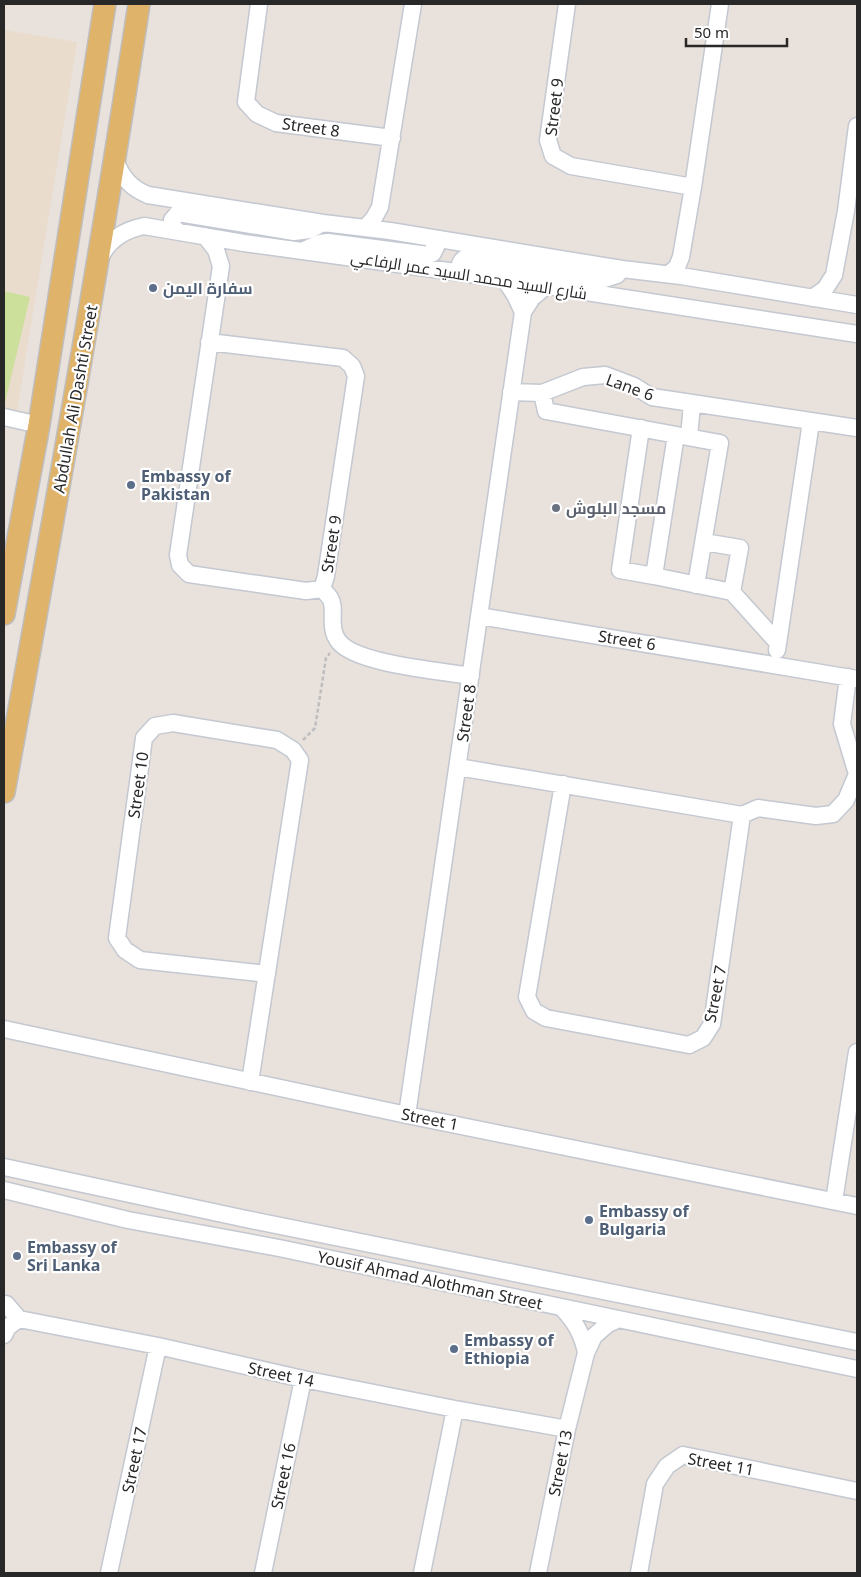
<svg xmlns="http://www.w3.org/2000/svg" width="861" height="1577" font-family="'Noto Sans',Cairo,sans-serif">
	<rect width="100%" height="100%" fill="#e9e1dc"/>
	<!-- education -->
	<path fill="#e9dccd" d="M4,30L77,42L17,411L4,408Z"/>
	<!-- pitch -->
	<path fill="#cde09b" d="M4,291L30,297L5,403H4Z"/>
	<g fill="none" stroke-linecap="round" stroke-linejoin="round">
		<defs>
			<path id="minor" d="M259,4L246,102L257,114L276,123L392,138
				M567,4L548,140L553,156L571,166L693,187
				M115,160C122,178 131,188 148,195L323,223L390,231L622,269L681,276L857,305
				M365,228L374,218L380,207L413,4
				M178,231L174,229L172,220L178,213L294,232L310,230L321,224
				M205,236L216,250L221,266L178,555L180,565L189,574L306,591L322,589
				M306,249L320,243L328,242L429,255L433,253L436,247L431,238
				M100,258C109,239 124,230 144,226L244,243L463,273L857,334
				M463,273C458,267 459,262 465,258L605,279L617,275L622,269
				M669,274L677,267L681,257L693,187L720,4
				M505,280L515,295L523,312
				M812,298L825,289L834,275L846,211L857,126
				M209,342L343,358L352,366L356,376L326,576L322,589
				M511,392L542,393L583,377L605,375L634,386L652,397L857,428
				M542,393L546,411L720,443L696,585
				M4,417L39,425
				M641,428L620,570L654,576
				M676,435L654,576L732,592L778,643
				M689,437L692,404
				M704,542L740,548L732,592
				M322,589C325,592 328,595 330,598C337,609 327,627 339,642C357,664 441,671 471,676
				M479,616L857,679
				M777,650L811,422
				M458,767L742,815
				M563,784L527,997L534,1011L546,1018L689,1045L703,1038L712,1024L742,815
				M742,815L758,808L816,816L833,814L846,800L857,774L842,724L848,677
				M4,1029L407,1115L857,1206
				M250,1082L300,760L293,750L277,740L173,723L155,726L144,738L117,938L125,950L140,960L267,974
				M407,1115L523,312L532,298L545,287
				M4,1167L246,1219L857,1342
				M4,1190L128,1220L279,1248L857,1369
				M834,1201L857,1052
				M4,1304H6L19,1319
				M562,1308C575,1321 583,1335 586,1353
				M19,1319L158,1346L303,1379L455,1409L567,1429
				M4,1335L8,1327L19,1319
				M109,1573L158,1346
				M263,1573L303,1379
				M422,1573L455,1409
				M538,1573L567,1429L586,1353L594,1336L608,1324L617,1320
				M639,1573L655,1484L667,1466L683,1455L857,1491"/>
			<path id="major" d="M4,614L39,425L105,4
				M4,792C52,530 99,267 139,4"/>
		</defs>
		<!-- minor casing -->
		<use href="#minor" stroke="#c3c8d1" stroke-width="19"/>
		<!-- major casing -->
		<use href="#major" stroke="#bebebe" stroke-width="24"/>
		<!-- path -->
		<path stroke="#bebebe" stroke-width="2.5" stroke-dasharray="4 2.5" stroke-linecap="butt" d="M303,740L315,728L326,658L330,653"/>
		<!-- minor -->
		<use href="#minor" stroke="#fff" stroke-width="16"/>
		<!-- major -->
		<use href="#major" stroke="#e0b36a" stroke-width="21"/>
	</g>
	<!-- markers -->
	<g fill="#5c6f8a" stroke="#fff" stroke-width="2">
		<circle cx="153" cy="288" r="5"/>
		<circle cx="131" cy="485" r="5"/>
		<circle cx="589" cy="1220" r="5"/>
		<circle cx="17" cy="1256" r="5"/>
		<circle cx="454" cy="1349" r="5"/>
	</g>
	<circle fill="#6b7280" stroke="#fff" stroke-width="2" cx="556" cy="508" r="5"/>
	<g text-anchor="middle" dominant-baseline="central" stroke-width="4.5" stroke-linejoin="round" paint-order="stroke">
		<!-- street labels -->
		<g font-size="16" fill="#282828" stroke="#fff">
			<text transform="translate(554 107) rotate(-83)">Street 9</text>
			<text transform="translate(311 127) rotate(8)">Street 8</text>
			<text transform="translate(469 275) rotate(9)">شارع السيد محمد السيد عمر الرفاعي</text>
			<text transform="translate(630 387) rotate(20)">Lane 6</text>
			<text transform="translate(75 399) rotate(-80)">Abdullah Ali Dashti Street</text>
			<text transform="translate(331 544) rotate(-81)">Street 9</text>
			<text transform="translate(627 640) rotate(9)">Street 6</text>
			<text transform="translate(466 713) rotate(-82)">Street 8</text>
			<text transform="translate(138 785) rotate(-82)">Street 10</text>
			<text transform="translate(715 994) rotate(-79)">Street 7</text>
			<text transform="translate(430 1119) rotate(11)">Street 1</text>
			<text transform="translate(430 1280) rotate(12)">Yousif Ahmad Alothman Street</text>
			<text transform="translate(281 1374) rotate(12)">Street 14</text>
			<text transform="translate(134 1460) rotate(-78)">Street 17</text>
			<text transform="translate(560 1463) rotate(-79)">Street 13</text>
			<text transform="translate(721 1464) rotate(10)">Street 11</text>
			<text transform="translate(283 1476) rotate(-78)">Street 16</text>
		</g>
		<!-- service labels -->
		<g font-size="16" font-weight="bold" fill="#4e5e75" stroke="#fff" text-anchor="start">
			<text x="163" y="288">سفارة اليمن</text>
			<text x="141" y="476">Embassy of<tspan x="141" dy="18">Pakistan</tspan></text>
			<text x="599" y="1211">Embassy of<tspan x="599" dy="18">Bulgaria</tspan></text>
			<text x="27" y="1247">Embassy of<tspan x="27" dy="18">Sri Lanka</tspan></text>
			<text x="464" y="1340">Embassy of<tspan x="464" dy="18">Ethiopia</tspan></text>
		</g>
		<!-- worship labels -->
		<g font-size="16" font-weight="bold" fill="#5b616d" stroke="#fff" text-anchor="start">
			<text x="566" y="508">مسجد البلوش</text>
		</g>
	</g>
	<!-- border -->
	<rect width="861" height="1577" fill="none" stroke="#282828" stroke-width="10"/>
	<!-- scale -->
	<path d="M686 38v8h101v-8" fill="none" stroke="#282828" stroke-width="2.5"/>
	<text x="694" y="38" font-size="15" fill="#282828" stroke="#ffffff" stroke-width="4" paint-order="stroke">50 m</text>
</svg>
